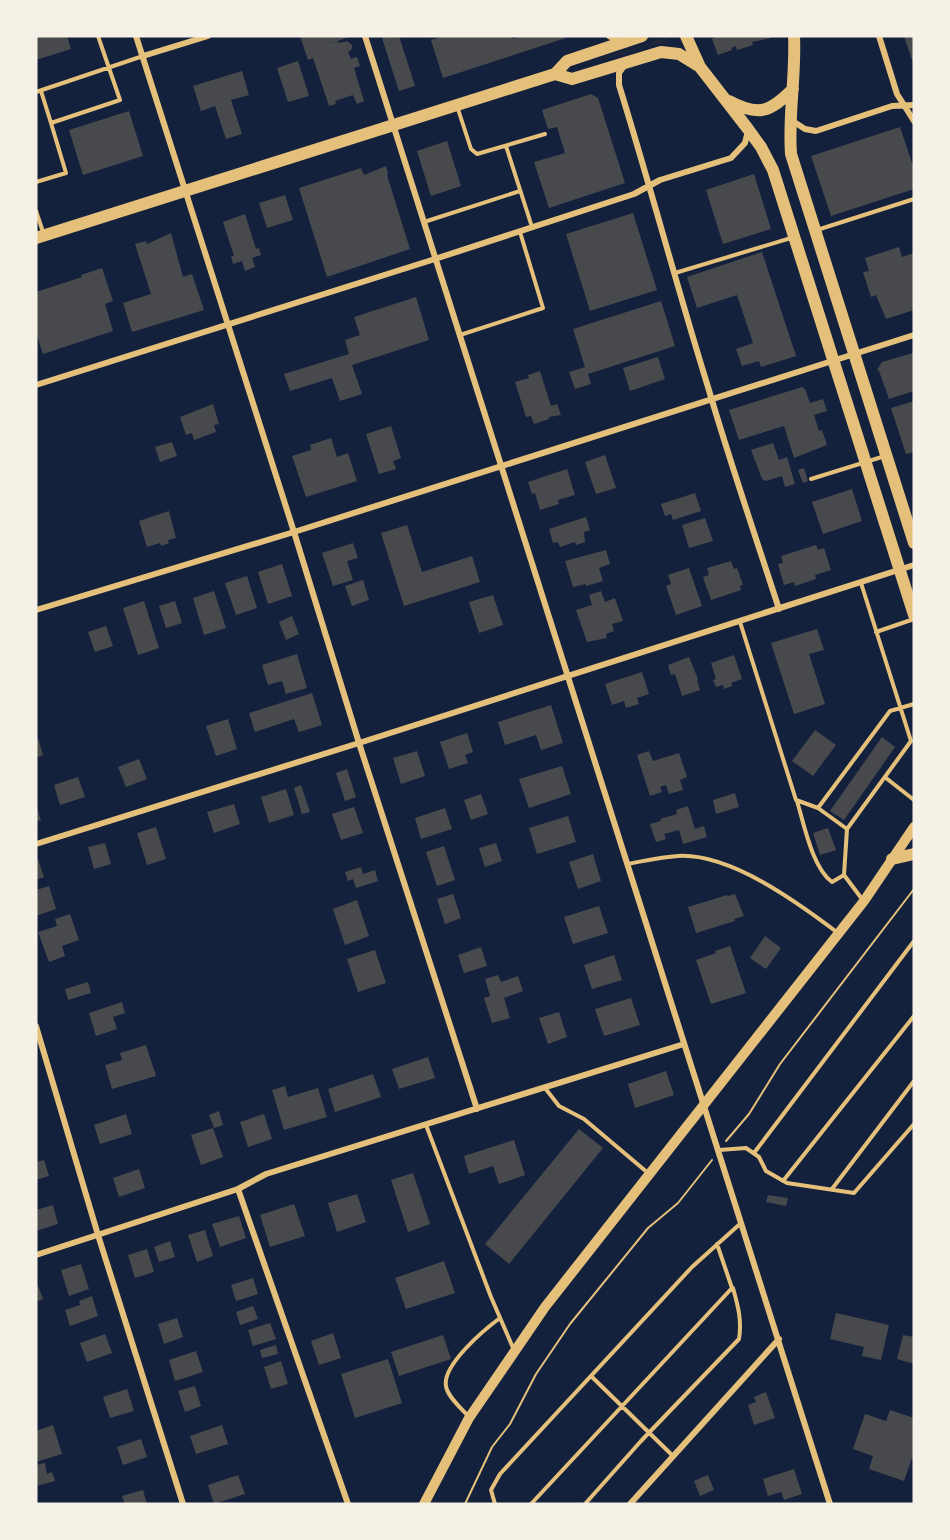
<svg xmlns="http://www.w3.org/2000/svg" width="950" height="1540" font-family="'Public Sans',sans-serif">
	<rect width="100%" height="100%" fill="#14213d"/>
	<!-- green -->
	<path fill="#1d2539" d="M664,36L667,38V43L651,45L600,61L599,59L650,43Z"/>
	<!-- building -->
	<path fill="#48494c" d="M36,36H67L71,49L36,60Z
		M300,36H349L350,37L305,51Z
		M389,36H399L415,86L399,91L382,38Z
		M443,36H512L513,39L522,36H572L529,50L527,44L529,50L443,78L431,40Z
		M714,36H770L771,38L752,42L753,45L737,50L736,46L731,48L732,50L718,55L712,39L714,38Z
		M904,36H914V66Z
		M338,41L339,43L347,41L352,45V49L348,52L351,59L357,57L360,66L354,68L364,101L357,104L353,95L335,101L336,104L329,106L313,58L308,60L305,51Z
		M298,61L309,96L288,102L277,68Z
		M242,71L249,95L231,100L242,134L226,139L215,106L201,111L193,86Z
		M591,94L598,98L625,183L549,208L534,162L565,153L557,127L548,129L542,110Z
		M129,111L143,156L83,175L69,130Z
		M900,127L914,169V189L831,216L811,156Z
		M447,141L461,186L431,196L417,151Z
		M386,166L388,174L387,175L410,249L327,277L299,188L361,168L364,175Z
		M754,174L771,229L723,244L706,190Z
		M285,195L293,220L267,228L259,203Z
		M633,213L657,290L590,311L566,234Z
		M245,214L256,249L259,248L261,255L252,258L255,267L245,271L242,261L233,264L231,256H234L223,222Z
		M171,233L183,277L192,274L204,310L132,332L123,303L151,294L135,244L146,241L147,244Z
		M899,247L902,257L914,253V310L886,319L876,295L871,297L863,272L869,271L865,258Z
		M762,252L796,356L761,367L759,361L742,366L736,349L753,343L737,295L697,308L687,277Z
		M102,268L113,301L105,304L113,331L43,354L36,333V292L82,277L81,275Z
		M416,297L429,340L352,365L362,394L340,401L332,378L290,391L284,374L349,354L345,340L360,335L354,317Z
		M661,301L675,346L588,374L591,384L575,389L569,372L585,367L573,329Z
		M913,353L914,391L889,399L879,371L877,370L882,362Z
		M658,357L665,379L630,391L623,368Z
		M540,371L551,406L557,404L561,415L549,417V419L534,424L531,416L526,417L515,382L529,378L528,375Z
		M802,387L805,389L810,403L823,399L827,411L814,415L819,431L822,430L827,445L794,458L784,426L739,440L729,410Z
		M914,401V452L906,454L891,408Z
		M213,404L219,424L214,425L216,432L194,440L192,433L186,435L180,417Z
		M391,426L401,458L393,461L396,469L379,474L366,434Z
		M331,438L337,457L348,453L357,481L306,497L292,456L311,450L310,445Z
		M172,442L177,456L160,462L155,447Z
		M773,443L779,460L787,457L795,484L785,487L782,476L766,481L762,479L751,450Z
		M605,455L616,488L596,494L585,462Z
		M804,468L808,481L803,483L798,470Z
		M567,469L575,495L558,500L559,504L540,510L535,493L532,494L528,482Z
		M852,489L862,521L823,534L812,502Z
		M695,493L701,511L673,520L671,514L665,516L661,504Z
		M169,511L176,538L168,540L169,543L161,546L160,543L147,547L139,521Z
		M586,517L590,530L584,532L585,542L576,545L575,542L560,547L558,542L553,543L549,529Z
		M705,518L713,541L689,548L682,525Z
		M407,525L422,572L472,556L480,582L404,606L381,533Z
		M353,543L358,558L347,561L353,580L333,586L322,553Z
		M816,545L818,550L824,548L831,570L815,575L816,579L795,586L794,582L784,585L778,564L783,563L781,556Z
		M606,550L610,564L599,568L603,581L586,586L585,584L573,587L565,561Z
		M731,561L734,569L737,568L743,585L740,586L741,590L711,600L703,577L709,575L707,568Z
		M282,564L292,596L268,604L258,572Z
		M689,568L702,606L676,615L666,586L671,584L668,575Z
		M247,576L257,608L236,615L225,583Z
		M363,580L369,600L352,606L345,586Z
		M214,591L226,628L204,635L193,598Z
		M601,591L605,602L615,598L623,621L612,624L614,631L606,634L607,638L587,642L576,610L592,605L589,595Z
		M493,595L503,625L479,633L469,602Z
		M144,601L159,648L138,655L123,608Z
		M175,601L182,623L166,628L159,606Z
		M292,616L299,634L286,640L279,622Z
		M106,626L113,646L95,652L88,632Z
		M817,629L824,650L809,654L825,704L794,714L771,643Z
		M297,654L307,688L286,694L282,681L268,685L262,665Z
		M734,655L742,679L731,683L732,686L724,689L723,685L716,687L713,680L716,679L711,663Z
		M689,657L698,679L697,680L700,690L682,696L675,674L671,675L668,665Z
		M642,672L649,694L637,698L639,704L626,708L624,701L612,705L605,684Z
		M312,693L322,725L299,732L294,719L255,732L249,713Z
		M551,705L563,743L541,750L536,735L505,745L498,722Z
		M228,719L237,749L216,756L206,726Z
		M815,730L836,745L813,776L792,761Z
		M467,733L473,752L465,755L468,763L449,769L440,742Z
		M882,737L895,747L844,820L830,811Z
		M38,738L43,755L36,758V739Z
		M417,751L425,776L401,784L393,758Z
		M649,751L653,761L679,753L687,777L680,780L683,790L669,794L666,785L660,787L662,792L650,796L637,755Z
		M139,759L147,779L126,787L118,767Z
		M562,766L571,794L529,808L519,779Z
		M347,769L356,797L345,801L336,773Z
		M78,777L85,797L60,805L54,785Z
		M301,785L310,812L302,814L294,788Z
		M286,789L294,815L269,823L261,797Z
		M735,793L739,807L716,814L713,800Z
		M481,794L488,814L471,820L464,800Z
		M234,804L240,824L214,833L207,812Z
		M36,805L41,820L36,822Z
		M688,806L695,829L704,826L707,837L683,844L679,830L664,834L666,839L656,842L650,824L661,821L660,819L677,814L676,810Z
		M354,807L363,833L341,840L332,814Z
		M445,808L452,829L421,839L415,818Z
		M568,816L576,842L537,854L529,828Z
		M156,827L166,859L147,865L137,833Z
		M828,828L836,850L820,855L813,833Z
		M105,843L111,864L94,869L88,847Z
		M496,843L502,861L485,867L479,848Z
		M444,846L455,880L437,886L426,852Z
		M593,854L601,881L578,889L569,862Z
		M38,859L44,877L36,880V860Z
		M361,867L363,874L375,870L378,881L356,888L353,879L348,881L345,872Z
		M49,886L56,909L36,916V890Z
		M453,894L461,918L445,924L437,899Z
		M735,894L744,916L734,919L735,921L696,933L688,907L727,895L728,896Z
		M357,900L369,936L345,945L333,909Z
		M599,906L608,933L573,944L564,917Z
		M70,914L79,940L62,946L65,956L49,962L38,932L57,926L55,919Z
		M765,936L781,948L766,969L750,958Z
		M730,946L746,993L711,1004L696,960L716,953L715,951Z
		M481,947L487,966L464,973L458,955Z
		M375,950L386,983L358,992L347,959Z
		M614,955L622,980L592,989L584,965Z
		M498,975L501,982L518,976L523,991L504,998L510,1018L492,1023L484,998L490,996L485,979Z
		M88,982L91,993L68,1000L65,989Z
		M631,998L640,1025L604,1036L595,1009Z
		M122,1002L125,1013L113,1017L117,1029L96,1036L89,1013Z
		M559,1012L567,1037L548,1044L539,1018Z
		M146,1045L156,1076L112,1089L105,1065L122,1060L120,1053Z
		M428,1057L435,1078L399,1089L392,1069Z
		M666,1071L674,1095L635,1108L628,1084Z
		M373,1074L381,1097L335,1112L328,1089Z
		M285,1086L288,1097L318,1088L327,1117L284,1130L272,1090Z
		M219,1111L223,1125L214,1128L209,1115Z
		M126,1114L132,1134L100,1144L94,1125Z
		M264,1114L272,1139L248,1147L240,1122Z
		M213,1128L223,1157L201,1165L191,1135Z
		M579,1129L603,1148L509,1264L485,1244Z
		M514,1140L525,1175L499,1184L493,1166L469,1174L464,1156Z
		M44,1160L49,1176L36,1180V1162Z
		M139,1169L145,1188L119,1197L113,1178Z
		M413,1173L430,1224L408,1232L391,1180Z
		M357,1194L366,1222L337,1232L328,1203Z
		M768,1195L788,1198L786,1206L766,1202Z
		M294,1204L305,1236L270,1247L260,1215Z
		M53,1205L58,1224L36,1231V1210Z
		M239,1216L246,1238L220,1247L212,1224Z
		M205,1230L213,1256L197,1262L188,1235Z
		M170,1241L175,1257L159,1262L154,1247Z
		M147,1249L154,1272L135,1278L128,1255Z
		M444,1261L455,1293L406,1309L395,1278Z
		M81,1264L89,1289L69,1296L61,1270Z
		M253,1278L258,1294L236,1301L231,1285Z
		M36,1280L43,1299L36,1302Z
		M92,1296L98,1316L70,1326L65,1310L80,1305L79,1301Z
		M253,1306L258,1319L240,1325L236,1312Z
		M836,1313L889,1325L881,1360L862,1356L864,1347L830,1339Z
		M177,1318L183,1337L164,1344L158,1324Z
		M270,1323L276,1339L253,1346L248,1330Z
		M333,1333L341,1358L319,1365L311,1341Z
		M105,1334L112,1353L87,1362L80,1343Z
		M443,1335L451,1359L399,1376L391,1352Z
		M903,1335L914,1337V1364L897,1359Z
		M276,1345L278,1354L262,1358L260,1350Z
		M196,1351L203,1372L175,1381L169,1360Z
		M388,1359L402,1403L355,1418L341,1374Z
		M281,1361L288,1384L271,1389L264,1367Z
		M195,1386L201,1406L185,1412L178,1391Z
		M127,1389L134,1411L110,1418L103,1397Z
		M766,1392L775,1418L754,1425L748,1405L756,1402L754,1397Z
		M890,1410L914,1418V1459L912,1458L904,1481L869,1469L873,1456L853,1449L865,1414L886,1421Z
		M53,1425L62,1454L36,1462V1431Z
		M222,1425L228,1444L196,1454L190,1436Z
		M141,1439L147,1457L123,1465L117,1447Z
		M45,1463L47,1474L52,1472L55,1481L36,1486V1465Z
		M794,1469L802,1494L784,1500L781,1492L768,1496L763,1479Z
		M238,1475L245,1494L214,1504L208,1485Z
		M708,1475L714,1490L700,1496L694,1481Z
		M143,1490L147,1504H125L122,1496Z"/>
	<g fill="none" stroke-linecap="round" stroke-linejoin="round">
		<!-- path -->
		<path stroke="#e5c07b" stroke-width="2" d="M726,1141L749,1114L780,1064L914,889
			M465,1504L492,1447L510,1424L536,1374L570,1324L648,1228L678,1203L712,1160"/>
		<!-- service -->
		<path stroke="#e5c07b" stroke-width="4" d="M41,91L51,123L120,100L98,36
			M36,92L143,56
			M457,106L471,149L477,154L545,134
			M506,146L532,227
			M36,182L66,173L51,123
			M36,211L44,235
			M424,222L520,191
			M817,230L914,199
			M675,273L791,238
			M460,335L543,308L520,232
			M811,479L885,456
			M740,622L796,800L818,808
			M876,632L914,619
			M886,778L914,800
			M797,801C804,824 812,867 832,882L844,875
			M847,829L911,741L861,583
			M627,864C644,861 661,857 678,856C730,853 797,902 838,933
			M862,899L844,875L847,829L818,808L890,711L914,704
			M545,1088L559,1106L584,1119L648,1173
			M426,1125L491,1297L514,1350
			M719,1150L746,1148L759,1157L766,1171L787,1183L854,1193L914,1124
			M754,1153L914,941
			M783,1181L914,1016
			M832,1189L914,1081
			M591,1376L673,1456
			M468,1416C461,1408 447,1396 446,1386C442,1365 485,1329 500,1318
			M495,1504L491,1490L500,1474L692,1267L741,1223
			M531,1504L732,1288L717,1244
			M585,1504L641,1441L739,1339C742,1320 738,1306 733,1288"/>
		<!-- minor -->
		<path stroke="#e5c07b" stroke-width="6" d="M136,36L294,532L359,743L477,1109
			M365,36L830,1504
			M609,36L621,42
			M879,36L897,94L914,121
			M143,56L208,36
			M624,66L619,73V85C650,185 677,287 708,387C730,462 755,535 779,609
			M791,120L805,129L816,131L892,106L914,105
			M36,385L435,259L634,194L660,180L731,158L745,143L748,131
			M36,610L294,532L914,335
			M36,844L359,743L914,565
			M36,1026L98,1235L183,1504
			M238,1189L348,1504
			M36,1255L238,1189L266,1174L684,1044
			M630,1504L779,1339"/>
		<!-- tertiary -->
		<path stroke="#e5c07b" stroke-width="10" d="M424,1504L469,1418L545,1307L864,901L914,827"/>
		<!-- primary -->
		<path stroke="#e5c07b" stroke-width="12" d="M686,36L700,67L748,129L761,147L773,170L914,615
			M794,36C796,76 788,115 791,154L914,543
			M555,74L572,79L661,52L679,54L700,67
			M729,101C759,117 770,112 793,89
			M36,238L555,74L567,61L642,36
			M892,859L914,854"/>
	</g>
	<!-- border -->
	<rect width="950" height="1540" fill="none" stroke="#f6f1e7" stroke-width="75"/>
</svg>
